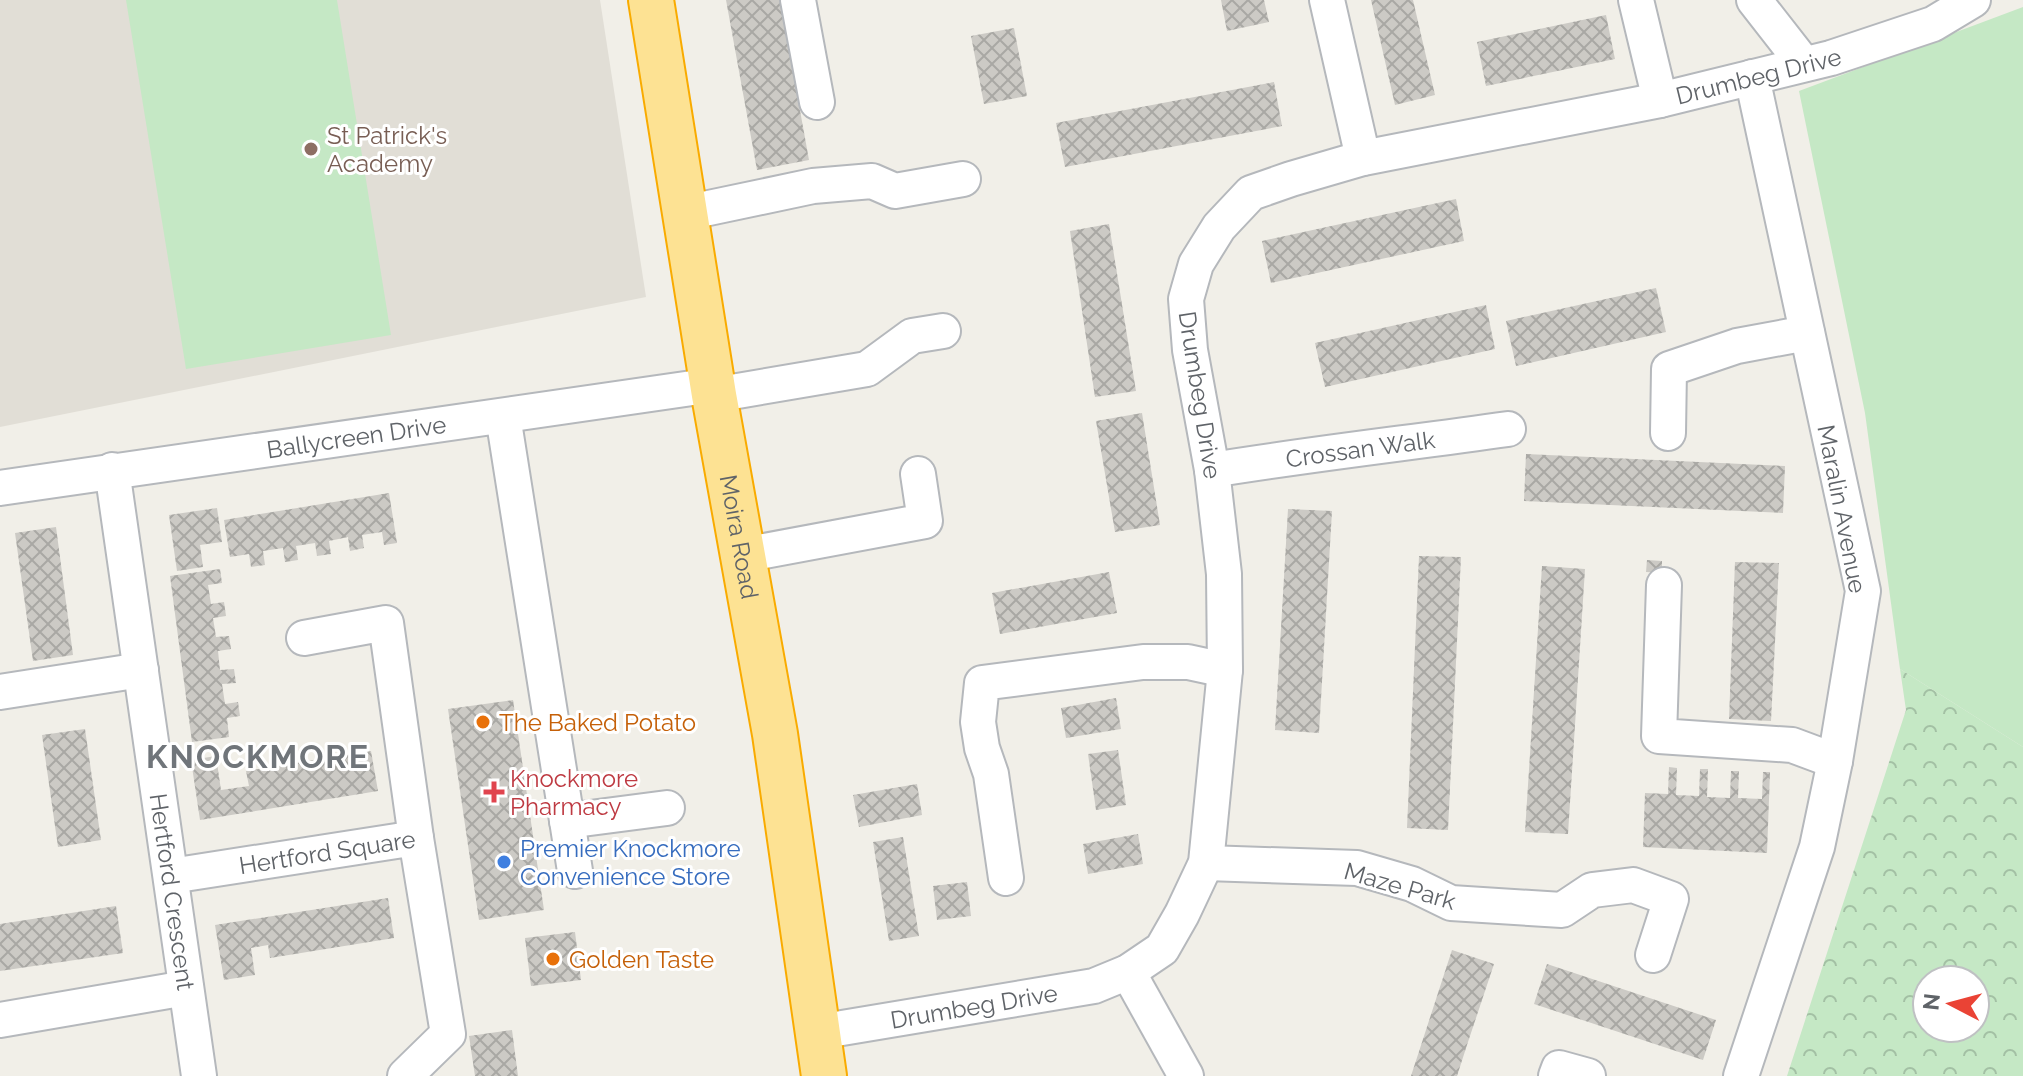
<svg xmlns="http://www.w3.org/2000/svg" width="2023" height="1076" font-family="Raleway,sans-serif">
	<defs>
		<pattern id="forest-crowns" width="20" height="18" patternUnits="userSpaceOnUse" patternTransform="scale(2)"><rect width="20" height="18" fill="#c5e8c5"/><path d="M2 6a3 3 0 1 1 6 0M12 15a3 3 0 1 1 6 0" fill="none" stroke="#a3c0a4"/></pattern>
		<pattern id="building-cross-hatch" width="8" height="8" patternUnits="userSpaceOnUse" patternTransform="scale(2)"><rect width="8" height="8" fill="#cccac5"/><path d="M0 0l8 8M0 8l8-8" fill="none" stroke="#a9a8a4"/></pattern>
	</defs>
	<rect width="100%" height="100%" fill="#f1efe8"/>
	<!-- education -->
	<path fill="#e1ded6" d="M0,0H600L646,297L0,427Z"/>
	<!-- grass -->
	<path fill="#c5e8c5" d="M126,0H337L391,335L186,369Z
		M2023,7V747L1900,669L1865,413L1799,91Z"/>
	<!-- forest -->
	<path fill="url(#forest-crowns)" fill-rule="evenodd" d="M1900,669L2023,747V1076H1787L1906,710ZM1927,980H1975V1028H1927Z"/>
	<!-- building -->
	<path fill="url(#building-cross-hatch)" d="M726,0H780L809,160L757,170Z
		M1221,0H1264L1269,22L1227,31Z
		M1371,0H1413L1435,95L1395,105Z
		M1606,15L1615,59L1486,86L1477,42Z
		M1014,28L1027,96L984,104L971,36Z
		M1274,82L1282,126L1065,167L1056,123Z
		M1456,199L1464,241L1271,283L1262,241Z
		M1109,224L1136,391L1095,397L1070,231Z
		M1656,288L1666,332L1516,366L1506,321Z
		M1486,305L1495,349L1325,387L1315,343Z
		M1142,413L1160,525L1115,532L1096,421Z
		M1526,454L1785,466L1783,513L1524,501Z
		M389,493L397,543L384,545L382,532L362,535L364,548L350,551L348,537L329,541L331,554L317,556L315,543L296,546L298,560L285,562L283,548L263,551L265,565L251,567L249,554L230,557L224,520Z
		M217,508L222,542L200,545L203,567L177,571L169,515Z
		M1288,509L1332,511L1319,733L1275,730Z
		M56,527L73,655L33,661L15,533Z
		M1419,556L1461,557L1448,830L1407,828Z
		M1647,560L1662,561V573L1646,572Z
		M1735,562L1779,563L1771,721L1729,719Z
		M1542,566L1585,569L1568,834L1525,832Z
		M220,569L222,583L208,585L211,604L224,602L226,616L213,618L216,637L229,636L231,649L218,651L220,670L234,669L236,683L222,684L225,704L238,702L240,716L227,718L229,737L192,742L170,576Z
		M1109,572L1117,613L1000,634L992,593Z
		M1116,698L1121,729L1066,738L1061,708Z
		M513,700L544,910L479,920L448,709Z
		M85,729L101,840L58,847L42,735Z
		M1118,750L1126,805L1096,810L1088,754Z
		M371,751L378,791L200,820L191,760L216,756L221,790L249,786L246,771Z
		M1669,767L1677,768L1676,795L1699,796L1700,769H1708L1707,797L1730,798L1731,771H1739L1738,798L1762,799L1763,772H1770L1767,853L1643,847L1645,793L1668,794Z
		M917,784L922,815L859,827L853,795Z
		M1138,834L1143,864L1088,874L1083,844Z
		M903,837L919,936L889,941L873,842Z
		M967,882L971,916L937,920L933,886Z
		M388,898L394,938L270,958L268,945L251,948L255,975L224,980L215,925Z
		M116,906L123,953L0,971V924Z
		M575,932L581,980L531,986L525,938Z
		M1452,950L1494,964L1467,1045L1457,1076H1411Z
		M1547,964L1716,1020L1703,1060L1534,1004Z
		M512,1030L518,1076H475L469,1036Z"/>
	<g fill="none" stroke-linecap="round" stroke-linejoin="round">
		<defs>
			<g id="minor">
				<path d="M798,0L817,102"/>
				<path d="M1327,0L1363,158"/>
				<path d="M1636,0L1660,100"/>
				<path d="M1754,0L1804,64"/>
				<path d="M685,213L813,186L872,181L895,191L963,179"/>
				<path d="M714,395L867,369L912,336L943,331"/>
				<path d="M503,416L575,871"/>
				<path d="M1668,433L1669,369L1737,346L1807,333"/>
				<path id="s1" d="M112,470L199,1076"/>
				<path id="s2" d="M1212,470C1310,454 1409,443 1508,429"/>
				<path id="s3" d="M0,488L713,385"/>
				<path d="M743,555L925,521L918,474"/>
				<path d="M1664,585L1659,736L1792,745L1835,761"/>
				<path d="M304,638L386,623L416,838"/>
				<path d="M0,692L141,670"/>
				<path d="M567,821L667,808"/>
				<path d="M1206,863L1357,868L1412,884L1451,903L1562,910L1592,890L1633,885L1671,899L1653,955"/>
				<path id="s4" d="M171,876L416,838L448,1034L405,1076"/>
				<path d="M1006,878L991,774L982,748L978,722L982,683L1143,662H1188L1225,670"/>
				<path d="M1128,972L1186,1076"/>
				<path d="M0,1020L186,988"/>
				<path id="s5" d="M818,1032L1094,986L1128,972L1162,949L1182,914L1206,863L1225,670L1224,574L1212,470L1190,350L1186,299L1196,264L1219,227L1251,193L1291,179L1363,158L1660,100L1831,58L1933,24L1973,0"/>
				<path d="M1556,1076L1559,1068L1588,1076"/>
				<path d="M1741,1076L1817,847L1835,761L1863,591L1752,77"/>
			</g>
			<g id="highway">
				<path id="s6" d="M651,0L714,395L775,734L824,1076"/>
			</g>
		</defs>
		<!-- minor casing -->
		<use href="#minor" stroke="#b5b8bc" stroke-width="38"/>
		<!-- highway casing -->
		<use href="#highway" stroke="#f9ab00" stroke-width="48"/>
		<!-- minor -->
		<use href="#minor" stroke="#fff" stroke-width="34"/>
		<!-- highway -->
		<use href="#highway" stroke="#fde293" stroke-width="44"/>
	</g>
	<!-- markers -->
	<circle fill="#8d6e63" stroke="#fff" stroke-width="3" cx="311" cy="149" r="8"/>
	<g fill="#e8710a" stroke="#fff" stroke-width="3">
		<circle cx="483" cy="722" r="8"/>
		<circle cx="553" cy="959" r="8"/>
	</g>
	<path fill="#e0444e" stroke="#fff" stroke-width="3" d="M490 780h8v8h8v8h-8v8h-8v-8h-8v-8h8z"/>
	<circle fill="#3f7fe0" stroke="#fff" stroke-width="3" cx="504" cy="862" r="8"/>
	<g text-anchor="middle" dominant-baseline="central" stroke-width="6" stroke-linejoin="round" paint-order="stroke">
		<!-- street labels -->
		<g font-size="24" fill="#5f6368" stroke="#fff">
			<text stroke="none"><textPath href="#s5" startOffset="1670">Drumbeg Drive</textPath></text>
			<text transform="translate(1200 395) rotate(81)">Drumbeg Drive</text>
			<text stroke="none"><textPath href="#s3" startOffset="360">Ballycreen Drive</textPath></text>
			<text stroke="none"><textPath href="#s2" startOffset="150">Crossan Walk</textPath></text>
			<text transform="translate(1842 509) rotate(79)">Maralin Avenue</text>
			<text stroke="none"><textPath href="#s6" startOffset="544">Moira Road</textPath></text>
			<text stroke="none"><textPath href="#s4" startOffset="158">Hertford Square</textPath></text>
			<text transform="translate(1400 886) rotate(16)">Maze Park</text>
			<text stroke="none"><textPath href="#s1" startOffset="426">Hertford Crescent</textPath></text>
			<text stroke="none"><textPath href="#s5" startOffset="158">Drumbeg Drive</textPath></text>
		</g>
		<!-- education labels -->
		<g font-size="24" fill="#785e54" stroke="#fff" text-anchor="start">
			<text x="327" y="135">St Patrick's<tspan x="327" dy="28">Academy</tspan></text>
		</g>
		<!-- food labels -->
		<g font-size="24" fill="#c56008" stroke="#fff" text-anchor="start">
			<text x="499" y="722">The Baked Potato</text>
			<text x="569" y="959">Golden Taste</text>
		</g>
		<!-- health labels -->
		<g font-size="24" fill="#be3a42" stroke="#fff" text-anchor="start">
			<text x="510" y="778">Knockmore<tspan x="510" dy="28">Pharmacy</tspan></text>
		</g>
		<!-- shop labels -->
		<g font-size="24" fill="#366cbe" stroke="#fff" text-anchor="start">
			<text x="520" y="848">Premier Knockmore<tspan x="520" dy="28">Convenience Store</tspan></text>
		</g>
		<!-- district labels -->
		<g font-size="32" font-weight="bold" letter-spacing="2" fill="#70757a" stroke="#fff">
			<text x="258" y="756">KNOCKMORE</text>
		</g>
	</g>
	<!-- north arrow -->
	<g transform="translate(1951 1004) rotate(276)"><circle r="38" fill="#ffffff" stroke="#bfc1c3" stroke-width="2"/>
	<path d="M0-6L14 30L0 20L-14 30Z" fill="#ea4335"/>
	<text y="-12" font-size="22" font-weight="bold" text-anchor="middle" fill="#5f6368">N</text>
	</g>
</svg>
